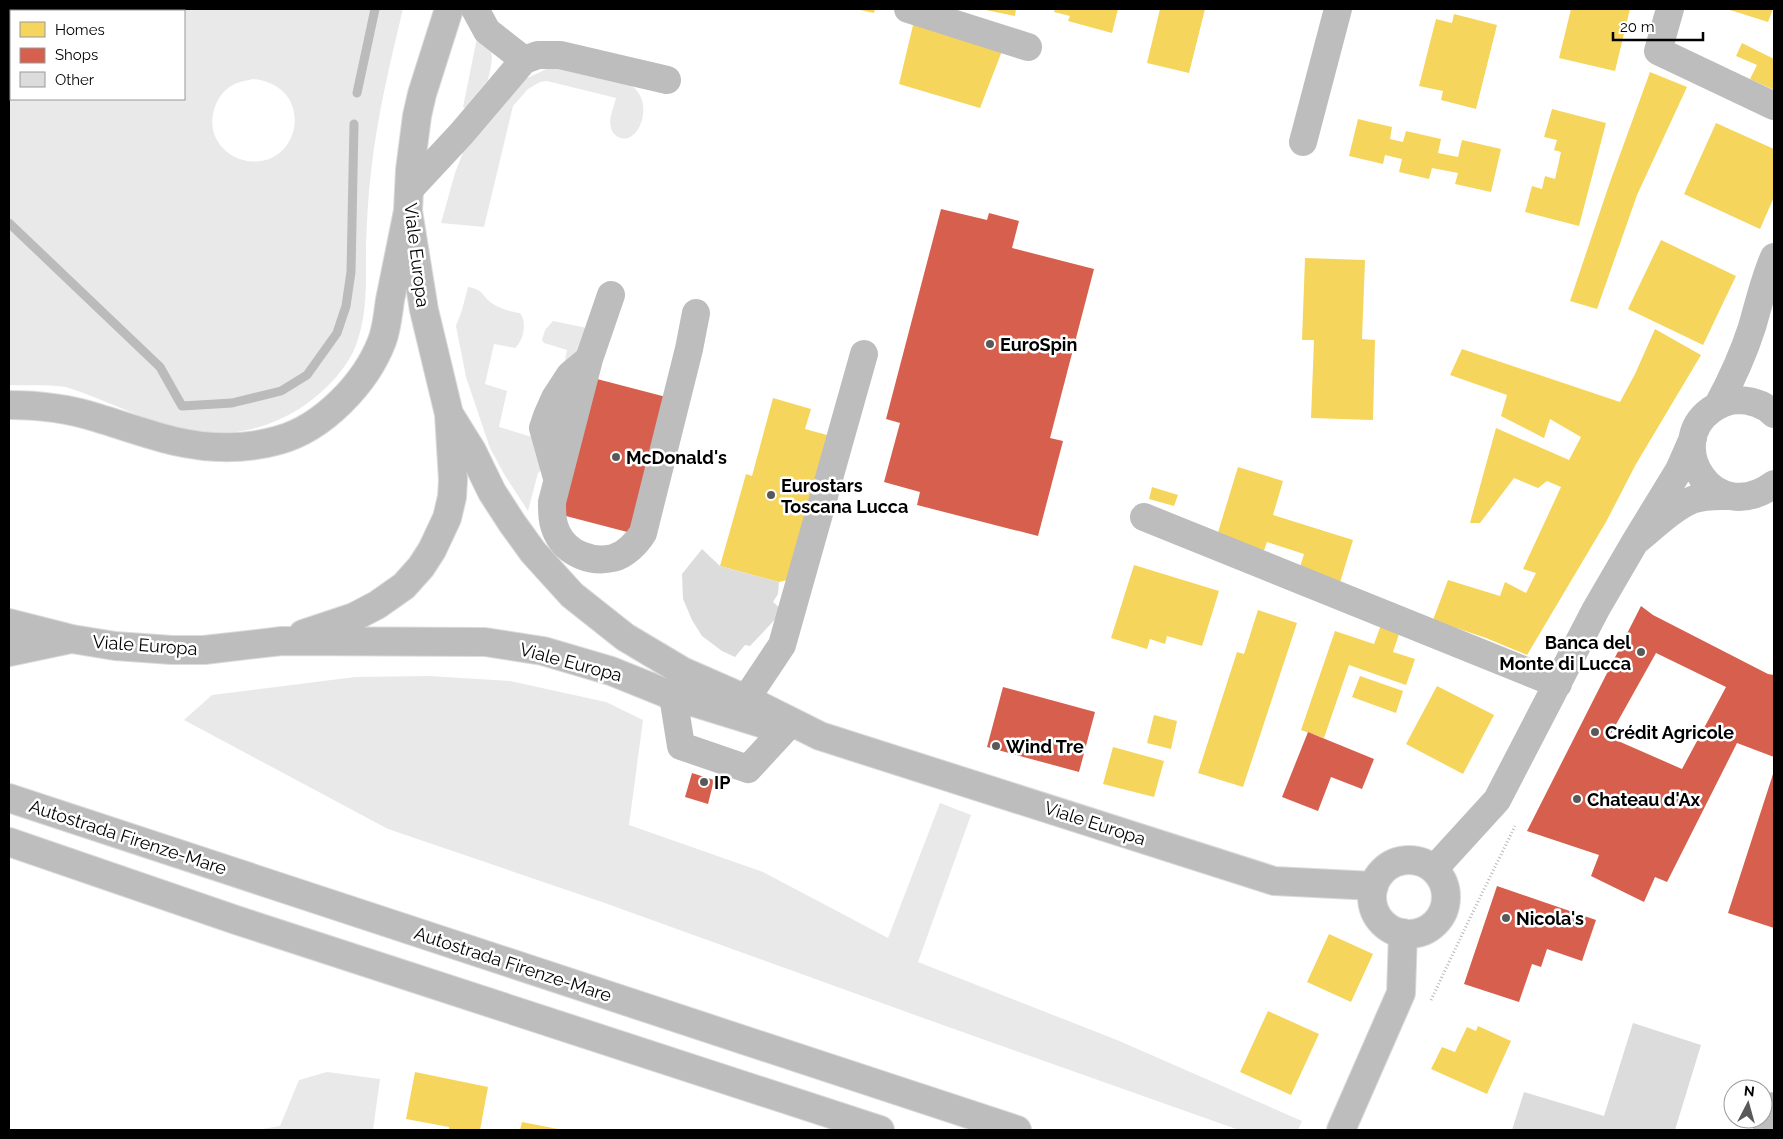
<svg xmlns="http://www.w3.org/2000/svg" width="1783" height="1139" font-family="Raleway,sans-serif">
	<rect width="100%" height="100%" fill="#fff"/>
	<!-- green -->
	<path fill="#e9e9e9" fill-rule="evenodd" d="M9,9H403C390,63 377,117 371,172C368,196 367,220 366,244C366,278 368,313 356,345C347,370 321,395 299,409C270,427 239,435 205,433C162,430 112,402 69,388C56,384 24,386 9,385ZM11,11H184V99H11ZM253,79C319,86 300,174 243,160C231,157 220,148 215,136C208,119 215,96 231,86C237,82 245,81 253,79Z
		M478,33L491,50L492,58L491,66L488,80L465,108L463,107Z
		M553,66L629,84C657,100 639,148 618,137C614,135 612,132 611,128C608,119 614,107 616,98L547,81L540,82L528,89L513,106L484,227L441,223L455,173L464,150L523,80Z
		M468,287C485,290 481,296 493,304C501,309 512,312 520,313C527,322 524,340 515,348L494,344L485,384L507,391L499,427L535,438L543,469L538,473L528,511L504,474L490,448L466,377L456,326L462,310Z
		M553,321L587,328L582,347L564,364L567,350L544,343L542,340L545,330Z
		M429,676L510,681L606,702L643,720L629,825L763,872L888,938L940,803L971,815L918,962L1117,1040L1302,1121L1298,1130H1239L926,1019L602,902L388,829L184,720L212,695L355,677Z
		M327,1072L380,1079L373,1130H257L280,1126L299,1080Z"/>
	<!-- homes -->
	<path fill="#f6d55c" d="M856,9H875L874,13Z
		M981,9H1016L1015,16Z
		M1055,9H1118L1112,33L1068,21L1070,16L1054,12Z
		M1160,9H1205L1189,73L1147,63Z
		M1571,9H1630L1615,71L1559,58Z
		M1727,9H1773L1768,22Z
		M1454,14L1497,25L1476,109L1441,100L1443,91L1419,86L1436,19L1452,23Z
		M914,21L1002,51L980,108L899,84Z
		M1742,43L1774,59V90L1750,79L1757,65L1736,56Z
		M1650,72L1687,87L1637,195L1597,309L1570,301L1610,182Z
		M1552,109L1606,123L1579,226L1525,212L1532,186L1542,189L1545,176L1555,179L1561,152L1554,150L1557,140L1544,137Z
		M1358,119L1392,127L1390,139L1403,142L1406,131L1441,139L1438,153L1458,157L1462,140L1501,149L1491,192L1455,184L1458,173L1432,168L1429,179L1399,172L1402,159L1385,155L1383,164L1349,156Z
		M1716,123L1774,149V197L1760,229L1684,194Z
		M1661,240L1736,276L1703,345L1628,309Z
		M1305,258L1365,260L1362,339L1375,340L1373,420L1311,418L1314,340H1302Z
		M1655,329L1701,355L1636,464L1606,522L1527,655L1486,638L1433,620L1448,580L1500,596L1505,582L1526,593L1536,573L1523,569L1561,487L1547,481L1538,488L1514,478L1480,523H1470L1496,428L1569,460L1581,437L1550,419L1544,438L1501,416L1507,395L1450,375L1462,349L1620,402L1635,374Z
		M773,398L811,409L805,429L827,435L787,580L779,582L720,566L746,474L752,476Z
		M1238,467L1283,481L1273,515L1353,540L1338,589L1297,577L1304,554L1267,542L1263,553L1216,539Z
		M1152,487L1178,495L1174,506L1149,499Z
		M1134,565L1219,591L1202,646L1167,636L1165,644L1150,639L1147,649L1111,638Z
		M1258,610L1297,623L1243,787L1198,773L1237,652L1244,654Z
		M1381,625L1400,631L1393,652L1415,659L1406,685L1349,665L1324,738L1301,730L1335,631L1374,644Z
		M1360,676L1403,691L1396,713L1352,697Z
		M1437,686L1494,715L1463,774L1406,744Z
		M1154,715L1177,721L1171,749L1147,743Z
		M1113,747L1164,761L1154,797L1103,784Z
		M1329,934L1373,954L1351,1002L1307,982Z
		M1268,1011L1319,1034L1291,1095L1240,1072Z
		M1478,1026L1511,1041L1487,1094L1431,1069L1442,1047L1455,1052L1467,1027L1476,1031Z
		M415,1072L488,1087L480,1130H449V1127L406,1119Z
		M522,1122L558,1129V1130H520Z"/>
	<!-- shops -->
	<path fill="#d6604d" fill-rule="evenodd" d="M941,209L987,220L989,213L1019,221L1012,248L1094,269L1050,438L1063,441L1038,536L917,505L920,492L884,482L900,423L886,419Z
		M597,379L670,398L635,534L562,515Z
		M1641,606L1653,615L1768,674L1774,675V757L1737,743L1667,882L1655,877L1644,902L1591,876L1599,855L1527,831ZM1656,653L1726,687L1682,769L1609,737Z
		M1003,687L1095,712L1079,772L987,747Z
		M1308,732L1374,759L1362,789L1331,777L1318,811L1282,797Z
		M1774,771V928L1728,913Z
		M692,773L714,780L708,804L685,797Z
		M1497,886L1596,920L1582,961L1547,949L1541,967L1532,964L1519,1002L1464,984Z"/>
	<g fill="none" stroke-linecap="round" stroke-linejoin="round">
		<!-- stream -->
		<path stroke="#bbb" stroke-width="9" d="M52,11L57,9
			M9,45L11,43
			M357,93L375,9
			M9,223L160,367L182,406L232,403L281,391L307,375L337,333L346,306L351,272L354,124"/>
	</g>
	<!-- building -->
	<path fill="#dcdcdc" d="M702,549L720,566L779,582L778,594L773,602L783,611L750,646L745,645L735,657L722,651L702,636L692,620L683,599L682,574Z
		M1633,1023L1701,1045L1675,1130H1512L1524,1092L1604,1116Z"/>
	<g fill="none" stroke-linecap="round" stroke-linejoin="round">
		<defs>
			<path id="major" d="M449,414L472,451L492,492L512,523L533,552L572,595L625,637L682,671L746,699L820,736L1274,881L1374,886
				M9,623L72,639L115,646L172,650H204L282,641L485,642L543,651L611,671L673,696L770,726
				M303,634L354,617L377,605L404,586L421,567L432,550L447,518L452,497L453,480L449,414L424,310L408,211L410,170L417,116L422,94L449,9
				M9,652L66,640
				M1372 897a37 37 0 1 1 74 0a37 37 0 1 1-74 0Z
				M1341,1130L1401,993L1403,933"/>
			<path id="highway" d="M9,405C38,405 70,409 98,418C124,426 149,435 174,441C209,449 245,450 279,440C323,428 366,383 382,341C387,328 388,313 390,300C396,270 402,241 408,211
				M9,798L1017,1130
				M9,842L236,920L880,1130"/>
		</defs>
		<!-- major casing -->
		<use href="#major" stroke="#dbdbdb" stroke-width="30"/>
		<!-- highway casing -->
		<use href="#highway" stroke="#dbdbdb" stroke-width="30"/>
		<!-- path -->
		<path stroke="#b8b8b8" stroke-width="3" stroke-dasharray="1 2.5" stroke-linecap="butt" d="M1431,1000L1470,918L1515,826"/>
		<!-- minor -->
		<path stroke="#bdbdbd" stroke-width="28" d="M475,9L487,31L524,60
			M908,9L1028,47
			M1670,9L1658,51L1774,106
			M1303,142L1338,9
			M409,190L462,133L524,60L538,55H560L667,80
			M611,295L589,359L552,502C552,513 552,523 557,533C567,554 592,563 613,558C625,555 637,543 643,533L689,349L696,313
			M1718,405C1732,379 1743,355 1752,327C1759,303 1764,280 1774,257
			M1774,414C1763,403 1750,400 1736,400C1726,401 1718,405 1711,410C1663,444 1713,529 1774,484
			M1693,438L1679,470L1635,542C1653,528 1671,509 1692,500C1704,495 1719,496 1731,496
			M557,478L543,428L547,416L555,398L570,375L588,360
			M1144,517L1558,684
			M673,696L681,746L748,769L784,730
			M746,699L782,645L864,354
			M1434,869L1497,800L1596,609L1635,542
			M1767,1130L1774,1106"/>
		<!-- major -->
		<use href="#major" stroke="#bdbdbd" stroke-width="28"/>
		<!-- highway -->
		<use href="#highway" stroke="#bdbdbd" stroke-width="28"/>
	</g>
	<!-- markers -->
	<g fill="#595959" stroke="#fff" stroke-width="2">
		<circle cx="990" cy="344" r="5"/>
		<circle cx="616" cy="457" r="5"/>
		<circle cx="771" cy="495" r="5"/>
		<circle cx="1641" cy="652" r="5"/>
		<circle cx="1595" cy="732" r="5"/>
		<circle cx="996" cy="746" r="5"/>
		<circle cx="704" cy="782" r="5"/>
		<circle cx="1577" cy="799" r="5"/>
		<circle cx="1506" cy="918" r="5"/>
	</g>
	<g text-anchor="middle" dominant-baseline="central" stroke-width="5" stroke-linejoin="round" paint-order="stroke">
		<!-- street labels -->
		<g font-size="18" fill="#000" stroke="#fff">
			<text transform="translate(417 255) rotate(83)">Viale Europa</text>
			<text transform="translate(145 645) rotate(4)">Viale Europa</text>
			<text transform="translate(571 662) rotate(15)">Viale Europa</text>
			<text transform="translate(1095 823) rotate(18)">Viale Europa</text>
			<text transform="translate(128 837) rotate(18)">Autostrada Firenze-Mare</text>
			<text transform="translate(513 964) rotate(18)">Autostrada Firenze-Mare</text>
		</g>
		<!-- poi labels -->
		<g font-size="18" font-weight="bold" fill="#000" stroke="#fff" text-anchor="start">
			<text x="1000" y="344">EuroSpin</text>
			<text x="626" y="457">McDonald's</text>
			<text x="781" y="485">Eurostars<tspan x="781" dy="21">Toscana Lucca</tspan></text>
			<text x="1631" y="642" text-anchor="end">Banca del<tspan x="1631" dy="21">Monte di Lucca</tspan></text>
			<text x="1605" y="732">Crédit Agricole</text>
			<text x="1006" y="746">Wind Tre</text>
			<text x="714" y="782">IP</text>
			<text x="1587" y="799">Chateau d'Ax</text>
			<text x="1516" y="918">Nicola's</text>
		</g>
	</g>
	<!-- border -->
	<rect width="1783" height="1139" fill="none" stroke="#000000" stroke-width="20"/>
	<!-- legend -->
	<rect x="10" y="10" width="175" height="90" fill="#ffffff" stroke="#999999"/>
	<rect x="20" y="22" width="25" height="15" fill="#f6d55c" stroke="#999999"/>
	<text x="55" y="35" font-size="15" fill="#000000">Homes</text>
	<rect x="20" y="48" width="25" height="15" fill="#d6604d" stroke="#999999"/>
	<text x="55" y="60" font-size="15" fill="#000000">Shops</text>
	<rect x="20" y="72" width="25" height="15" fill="#dcdcdc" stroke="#999999"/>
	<text x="55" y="85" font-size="15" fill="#000000">Other</text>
	<!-- north arrow -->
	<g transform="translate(1748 1104) rotate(6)"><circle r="24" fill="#ffffff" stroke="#999999"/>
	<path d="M0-4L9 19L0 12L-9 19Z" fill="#595959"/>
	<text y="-8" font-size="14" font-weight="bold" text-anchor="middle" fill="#000000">N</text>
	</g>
	<!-- scale -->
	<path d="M1613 32v8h90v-8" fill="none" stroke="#000000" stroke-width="2.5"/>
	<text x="1620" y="32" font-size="15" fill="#000000" stroke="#ffffff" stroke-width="4" paint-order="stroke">20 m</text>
</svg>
